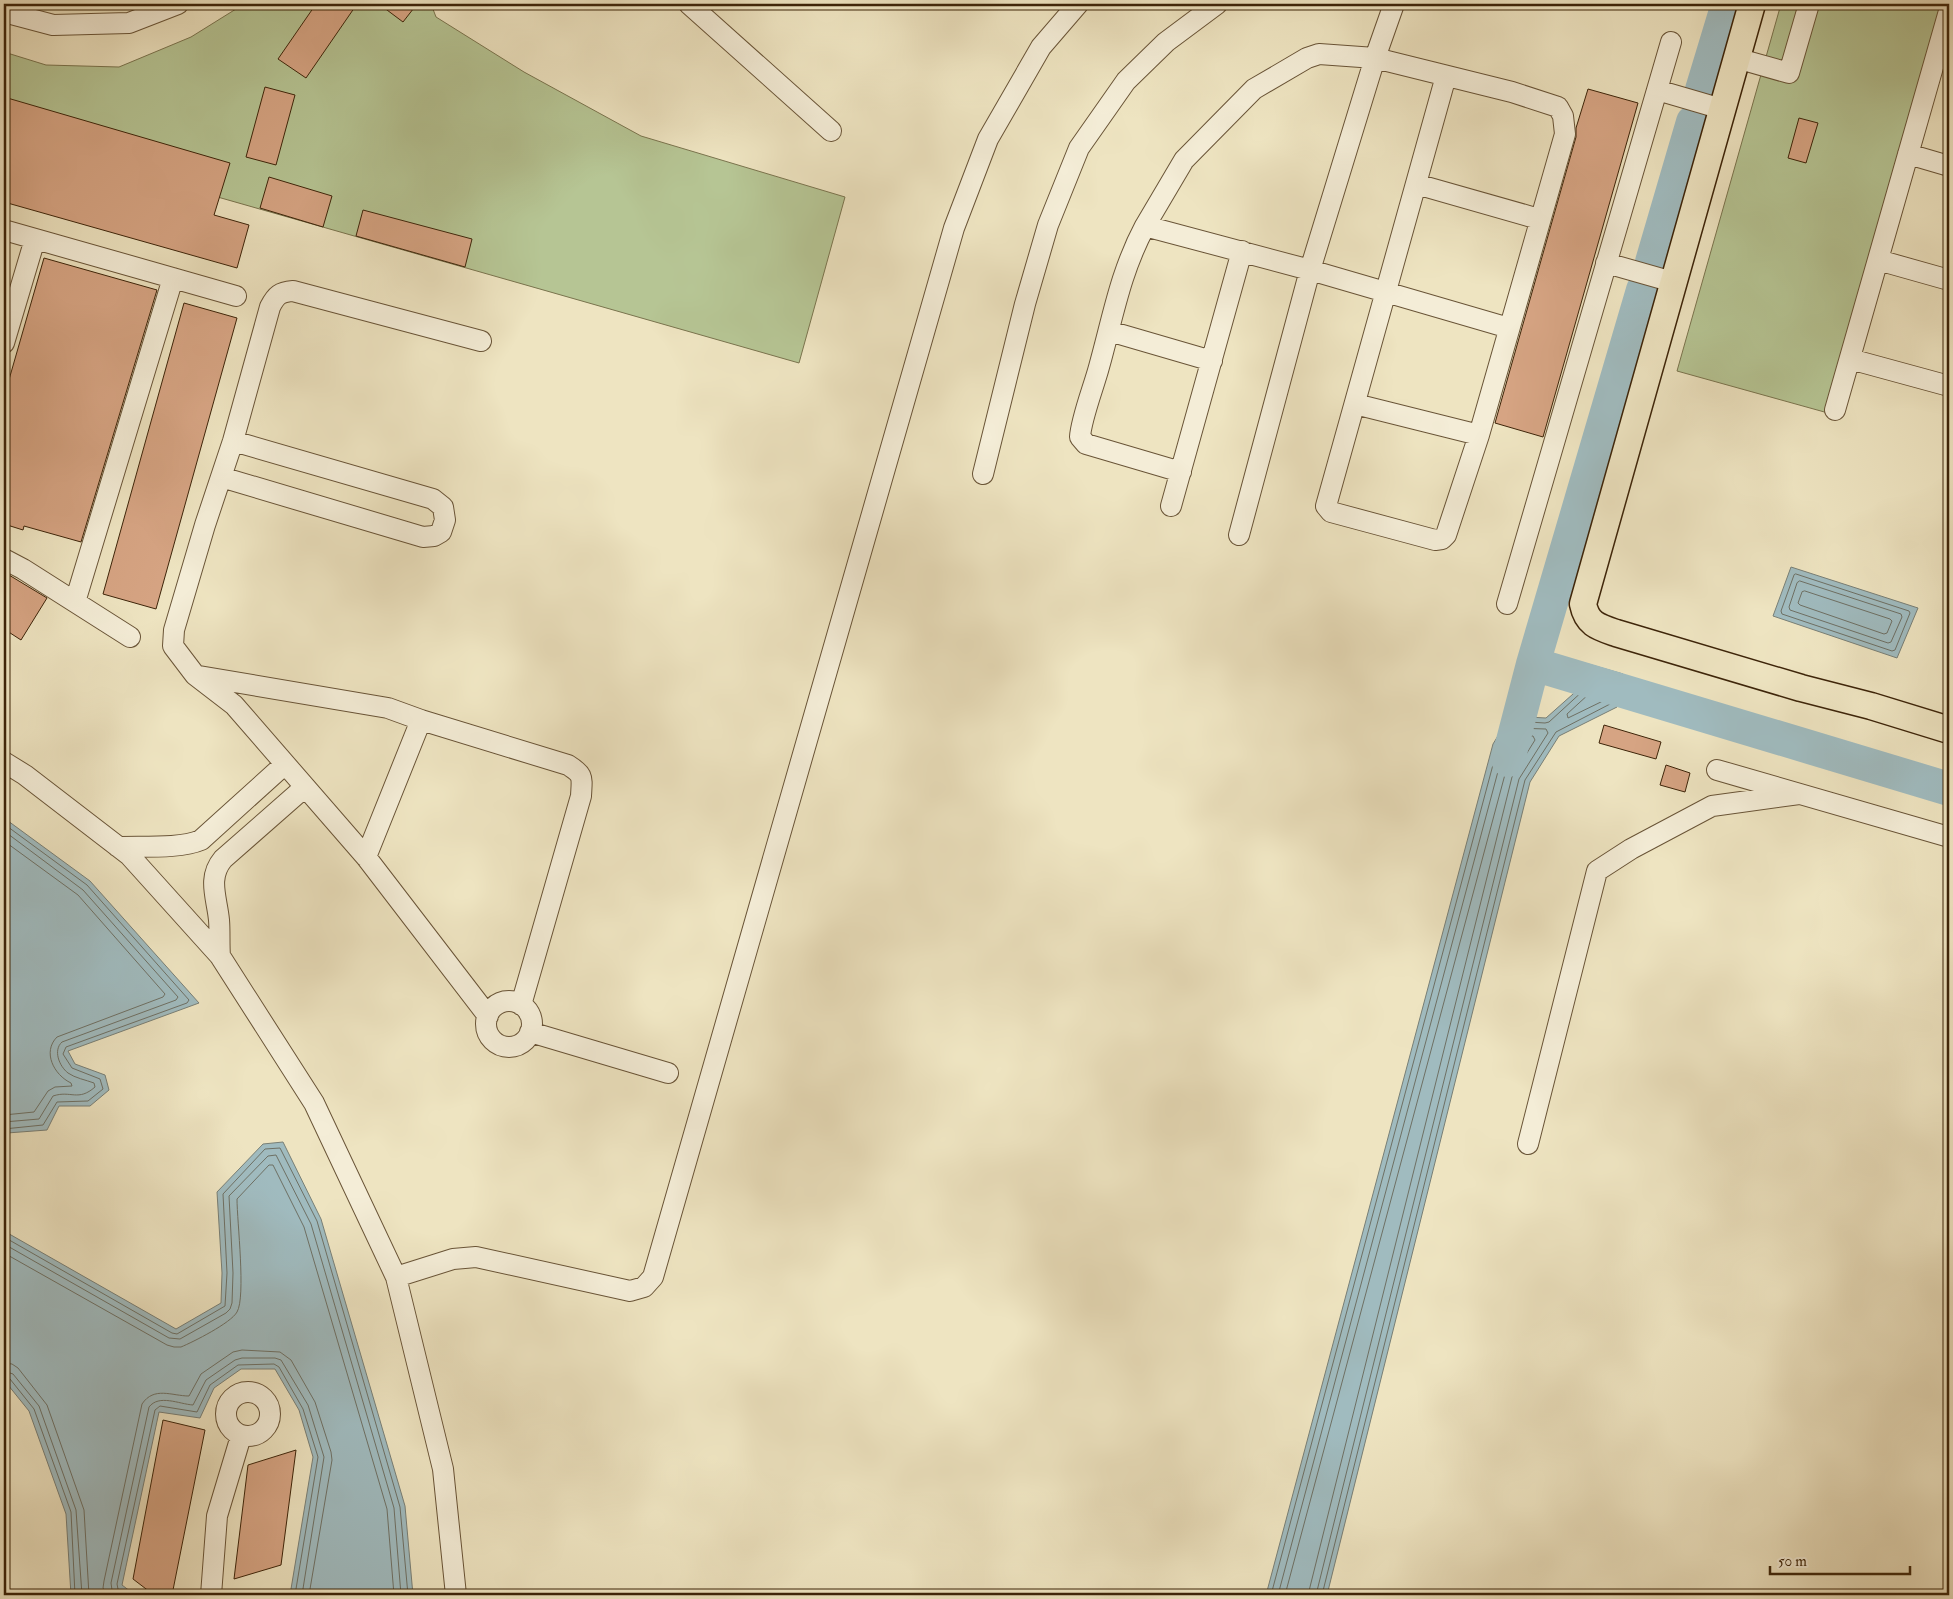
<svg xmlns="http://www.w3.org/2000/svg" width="1953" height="1599" font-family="'IM FELL Double Pica',serif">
	<rect width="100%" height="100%" fill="#eee4c1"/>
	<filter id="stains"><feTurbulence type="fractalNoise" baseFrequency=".004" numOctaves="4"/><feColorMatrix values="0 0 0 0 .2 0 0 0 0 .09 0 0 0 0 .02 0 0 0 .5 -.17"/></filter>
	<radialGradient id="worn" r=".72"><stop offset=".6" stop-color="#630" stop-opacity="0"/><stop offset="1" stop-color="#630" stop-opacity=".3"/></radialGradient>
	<!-- green -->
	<path fill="#b6c594" stroke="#7a744e" d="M244,4H431L436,17L524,72L641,136L845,197L799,363L4,136V52L46,65L119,67L191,37Z
		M1781,4H1944L1828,413L1677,371Z"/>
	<!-- water -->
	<path fill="#a0bbbf" stroke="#787f76" d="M1791,567L1918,608L1897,658L1773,616Z
		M1588,664L1623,674L1617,707L1559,736L1530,782L1327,1595H1266L1493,744L1510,716L1546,718L1582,686Z
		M4,818L90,881L199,1003L68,1051L75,1064L105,1075L109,1090L90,1106H59L47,1130L7,1133L4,1139Z
		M283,1142L321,1219L405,1506L413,1595H290L313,1457L299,1410L275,1369H241L214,1388L200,1418L159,1412L122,1585L135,1595H71L66,1514L29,1411L4,1380V1231L176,1329L221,1303L222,1273L217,1192L263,1144Z"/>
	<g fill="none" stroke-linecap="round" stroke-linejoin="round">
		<!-- shore -->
		<path stroke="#6e7064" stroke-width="1" d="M1796,574L1909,611L1910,613L1895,650L1892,651L1782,614L1781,611L1794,575Z
			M1800,581L1901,614L1902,617L1891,642L1888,643L1790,610L1789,607L1797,583Z
			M1805,591L1890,619L1892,621L1887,633L1884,634L1800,605L1798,603L1802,592Z
			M1598,678L1610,683L1607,699L1568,718L1567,714L1590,693L1595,680Z
			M4,824L87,885L189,1000L187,1003L66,1047L63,1054L72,1068L100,1079L103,1089L88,1101L57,1102L43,1125L4,1129
			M4,831L83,890L178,997L176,1000L62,1042C53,1050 59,1066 68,1073C75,1078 86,1080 94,1083L95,1087C78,1102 71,1090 53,1096L39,1119L4,1122
			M4,841L78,895L165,994L163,997L57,1037C42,1052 54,1075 71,1083L72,1086L55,1087L48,1091L34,1112L4,1115
			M4,1237L172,1333L177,1334L225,1306L227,1273L223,1194L265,1149L280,1148L317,1221L400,1507L408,1595
			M4,1244L169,1338L180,1339L226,1313L230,1309L232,1303L233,1273L229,1196L268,1156L276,1155L311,1224L394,1508L401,1595
			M4,1253L167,1345L174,1347H181C193,1342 231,1323 237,1312C246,1297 237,1221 237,1199L269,1165H273L304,1227L387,1509L394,1595
			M4,1363L12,1364L18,1368L47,1405L84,1510L89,1595
			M4,1371L13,1374L39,1406L76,1510L82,1595
			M4,1377L10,1379L34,1409L71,1512L75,1595
			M106,1595L103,1588L104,1581L142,1404C154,1386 172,1396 189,1396L201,1374L233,1352L242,1350L280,1352L291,1360L315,1402L331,1452L332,1460L309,1595
			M116,1595L112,1590L111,1583L149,1407C159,1394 179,1404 193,1405L206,1380L235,1360L242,1358H275L281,1360L308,1405L324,1457L302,1595
			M126,1595L118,1589L117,1584L155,1410L160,1406L197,1412L210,1385L238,1365L274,1364L279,1367L303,1409L318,1457L295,1595
			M1271,1595L1498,746L1513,721L1545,723L1549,722L1585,689L1592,671L1615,677L1617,679L1612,703L1556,732L1525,780L1322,1595
			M1278,1595L1504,749L1516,728L1546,729L1548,733L1519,779L1316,1595
			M1285,1595L1511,752L1520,736H1533L1535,740L1512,777L1308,1595"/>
		<!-- river -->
		<path stroke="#a0bbbf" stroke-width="34" d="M1702,90L1728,4
			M1652,262L1693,122
			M1533,664L1949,789
			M1508,760L1533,664L1643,290"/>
	</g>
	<!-- building -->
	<path fill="#d6a483" stroke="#3d2409" d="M316,4H357L306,78L278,59Z
		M379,4H417L403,22Z
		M265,87L295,95L276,165L246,157Z
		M1588,89L1638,103L1543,437L1495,423L1576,137V128Z
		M4,97L230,163L214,215L249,225L237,268L4,202Z
		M1799,118L1818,123L1806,163L1788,158Z
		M269,177L332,196L323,227L260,208Z
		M363,210L472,239L465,267L356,236Z
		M44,258L157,290L81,542L24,526L23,530L4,524V397Z
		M184,303L237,318L156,609L103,594Z
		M4,572L47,598L21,640L4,629Z
		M1604,725L1661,742L1656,759L1599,743Z
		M1666,765L1690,773L1685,792L1660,785Z
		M163,1420L205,1430L172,1595H154L133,1579Z
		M296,1450L281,1565L234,1579L248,1465Z"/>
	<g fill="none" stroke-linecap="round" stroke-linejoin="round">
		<defs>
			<path id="minor" d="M689,4L831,131
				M1394,4L1375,58L1512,92L1558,107L1563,116L1565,134L1479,435L1446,535L1442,539L1435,540L1331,512L1326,506L1446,76
				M4,12L53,25L129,23L178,4
				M1736,58L1789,73L1809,4
				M1657,90L1722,109
				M1908,154L1949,166
				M1416,184L1539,219
				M1145,226L1184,160L1254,89L1307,58L1319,54L1375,58L1310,270L1239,535
				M4,230L236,296
				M1878,260L1949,280
				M1606,263L1673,282
				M1109,331L1212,361
				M481,341L293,291C280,292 276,295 270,307L233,441L205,525L174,630L173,646L195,675L234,705L366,857L488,1016
				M4,343L35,239
				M1850,359L1949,386
				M1355,404L1479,435
				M1835,410L1949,11
				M1181,472L1086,444L1080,437C1081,419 1094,386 1099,367C1113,317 1120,273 1145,226L1310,270L1509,328
				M983,474L1025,304L1048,225L1079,148L1126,81L1166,42L1217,4
				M221,477L423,537L434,536L441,532L445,520L443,507L433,499L233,441
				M1171,506L1242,251
				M4,559L23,569L130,637
				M75,602L173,278
				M1507,604L1671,42
				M199,676L388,708L421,720L366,857
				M421,720L568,765C584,775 582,777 581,796L521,1005
				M4,762L25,775L129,855L220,956L314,1103L396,1277L443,1469L456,1595
				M1717,770L1949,837
				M118,847C142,846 180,849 201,840L285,764
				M220,956C219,944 220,932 219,920C217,898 207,878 223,859L305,787
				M486 1024a23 23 0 1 1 46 0a23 23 0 1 1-46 0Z
				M530,1032L668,1073
				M1528,1144L1597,871L1631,849L1712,806L1799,794
				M396,1277L453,1259L476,1257L630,1291L644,1287L653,1277L954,228L988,139L1041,47L1078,4
				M226 1414a22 22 0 1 1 44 0a22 22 0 1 1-44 0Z
				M211,1595L217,1516L241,1436"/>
			<path id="major" d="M1752,4L1583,604C1587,624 1598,627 1616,633L1801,688L1871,706L1949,730"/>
		</defs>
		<!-- minor casing -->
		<use href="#minor" stroke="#695437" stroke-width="22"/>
		<!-- major casing -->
		<use href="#major" stroke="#3d2409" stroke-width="29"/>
		<!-- minor -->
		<use href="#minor" stroke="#f4edd7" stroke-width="20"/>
		<!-- major -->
		<use href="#major" stroke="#eee4c1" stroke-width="26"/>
	</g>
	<!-- margin -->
	<rect width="1953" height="1599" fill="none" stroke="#eee4c1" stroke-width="20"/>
	<rect x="5" y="5" width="1943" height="1589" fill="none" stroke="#3d2409" stroke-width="2.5"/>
	<rect x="10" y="10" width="1933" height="1579" fill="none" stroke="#3d2409"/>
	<!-- scale -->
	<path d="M1770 1566v8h140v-8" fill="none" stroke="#3d2409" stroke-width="2.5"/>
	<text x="1778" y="1566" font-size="15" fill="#3d2409" stroke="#f4edd7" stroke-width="4" paint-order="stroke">50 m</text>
	<rect width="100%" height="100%" filter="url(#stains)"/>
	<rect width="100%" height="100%" fill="url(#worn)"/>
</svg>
